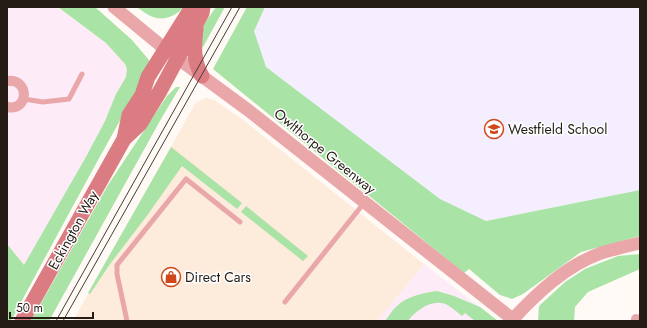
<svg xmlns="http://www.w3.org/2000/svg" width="647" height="328" font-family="Jost,sans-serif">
	<rect width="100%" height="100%" fill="#fffaf6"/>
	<!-- built -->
	<path fill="#fdebdc" d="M206,98L214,100L243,120L424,264L377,321H73L195,104L197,102Z"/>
	<!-- industrial -->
	<path fill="#fdebf7" d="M7,7H58L106,43L125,64L127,69L126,77L116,94L105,121L87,155L24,265L7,244Z
		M424,264L498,321H377Z"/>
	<!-- education -->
	<path fill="#f4eeff" d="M265,7H640V190L486,221L440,199L266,67L254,31Z"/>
	<!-- green -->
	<path fill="#a9e3a5" d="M58,7H95L132,40L149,60L150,64L148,71C101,153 56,237 11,321H7V244L24,265L87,155L105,121L116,94L126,77L127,69L125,64L106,43Z
		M136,7H183C177,16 164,21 153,17C147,15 142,10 136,7Z
		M216,7H225L203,47L198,48L202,27Z
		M247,7H265L254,31L266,67L440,199L486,221L640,190V236L581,252L523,294L512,299L500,295L469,269L464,273L213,69Z
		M176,87H180L161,119L49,321H31L108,185L167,96Z
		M171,147L242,203L237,209L182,166L146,217L110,264L90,294L88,293Z
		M246,206L308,256L303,261L241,212Z
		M640,254V269L588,292L575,307L574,321H538L539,306L565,282L585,269L618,256Z
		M437,291L454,296L480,307L498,321H475L465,313L462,316C458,313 454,309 449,306C435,297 417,309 408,321H385C389,316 392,310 397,306C407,296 424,293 437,291Z"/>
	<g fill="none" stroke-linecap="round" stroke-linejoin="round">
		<!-- service -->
		<path stroke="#e9a7aa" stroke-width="5" d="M24,99L43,102L69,99L82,74
			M285,302L364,203
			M127,321L117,274V265L186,179L240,222"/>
		<!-- minor -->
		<path stroke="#e9a7aa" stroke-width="10" d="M7,81C30,78 29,112 7,107
			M636,319L640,320"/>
		<!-- tertiary -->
		<path stroke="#e9a7aa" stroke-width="13" d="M114,7L165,49L248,110L515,321
			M513,319C538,292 566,266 601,253C614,249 627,246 640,243"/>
		<!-- secondary -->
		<path stroke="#db7b82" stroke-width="15" d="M196,29C194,45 193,61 202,76
			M124,139L140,124L160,91L202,13L203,7
			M22,321L124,139L129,115L142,95L148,77L192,7"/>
		<!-- tram -->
		<path stroke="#453e37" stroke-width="1" d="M56,321L232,7
			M63,321L240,7"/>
	</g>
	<!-- icons -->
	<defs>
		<symbol id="school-ring" viewBox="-11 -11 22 22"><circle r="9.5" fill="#fff" stroke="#cf471a" stroke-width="1.5"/><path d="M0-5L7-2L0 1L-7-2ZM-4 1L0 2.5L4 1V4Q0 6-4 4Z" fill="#cf471a"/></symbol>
		<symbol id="shop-ring" viewBox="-11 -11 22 22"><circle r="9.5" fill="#fff" stroke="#cf471a" stroke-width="1.5"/><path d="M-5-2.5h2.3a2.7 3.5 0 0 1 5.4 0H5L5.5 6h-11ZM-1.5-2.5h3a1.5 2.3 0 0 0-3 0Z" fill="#cf471a"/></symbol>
	</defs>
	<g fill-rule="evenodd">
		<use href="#school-ring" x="483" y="118" width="22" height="22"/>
		<use href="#shop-ring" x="160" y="266" width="22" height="22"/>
	</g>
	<g text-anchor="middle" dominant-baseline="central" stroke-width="3" stroke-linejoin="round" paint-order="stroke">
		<!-- poi labels -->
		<g font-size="14" fill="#241c15" stroke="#fff" text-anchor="start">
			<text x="508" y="129">Westfield School</text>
			<text x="185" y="277">Direct Cars</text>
		</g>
		<!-- street labels -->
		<g font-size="14" fill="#241c15" stroke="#fff">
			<text transform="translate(325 151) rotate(39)">Owlthorpe Greenway</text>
			<text transform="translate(73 230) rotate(-61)">Eckington Way</text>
		</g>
	</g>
	<!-- border -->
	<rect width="647" height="328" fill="none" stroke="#241c15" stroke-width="16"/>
	<!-- scale -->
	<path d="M10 312v6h83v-6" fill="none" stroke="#241c15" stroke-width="2"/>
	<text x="16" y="312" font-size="12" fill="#241c15" stroke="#ffffff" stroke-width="3" paint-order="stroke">50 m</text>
</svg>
